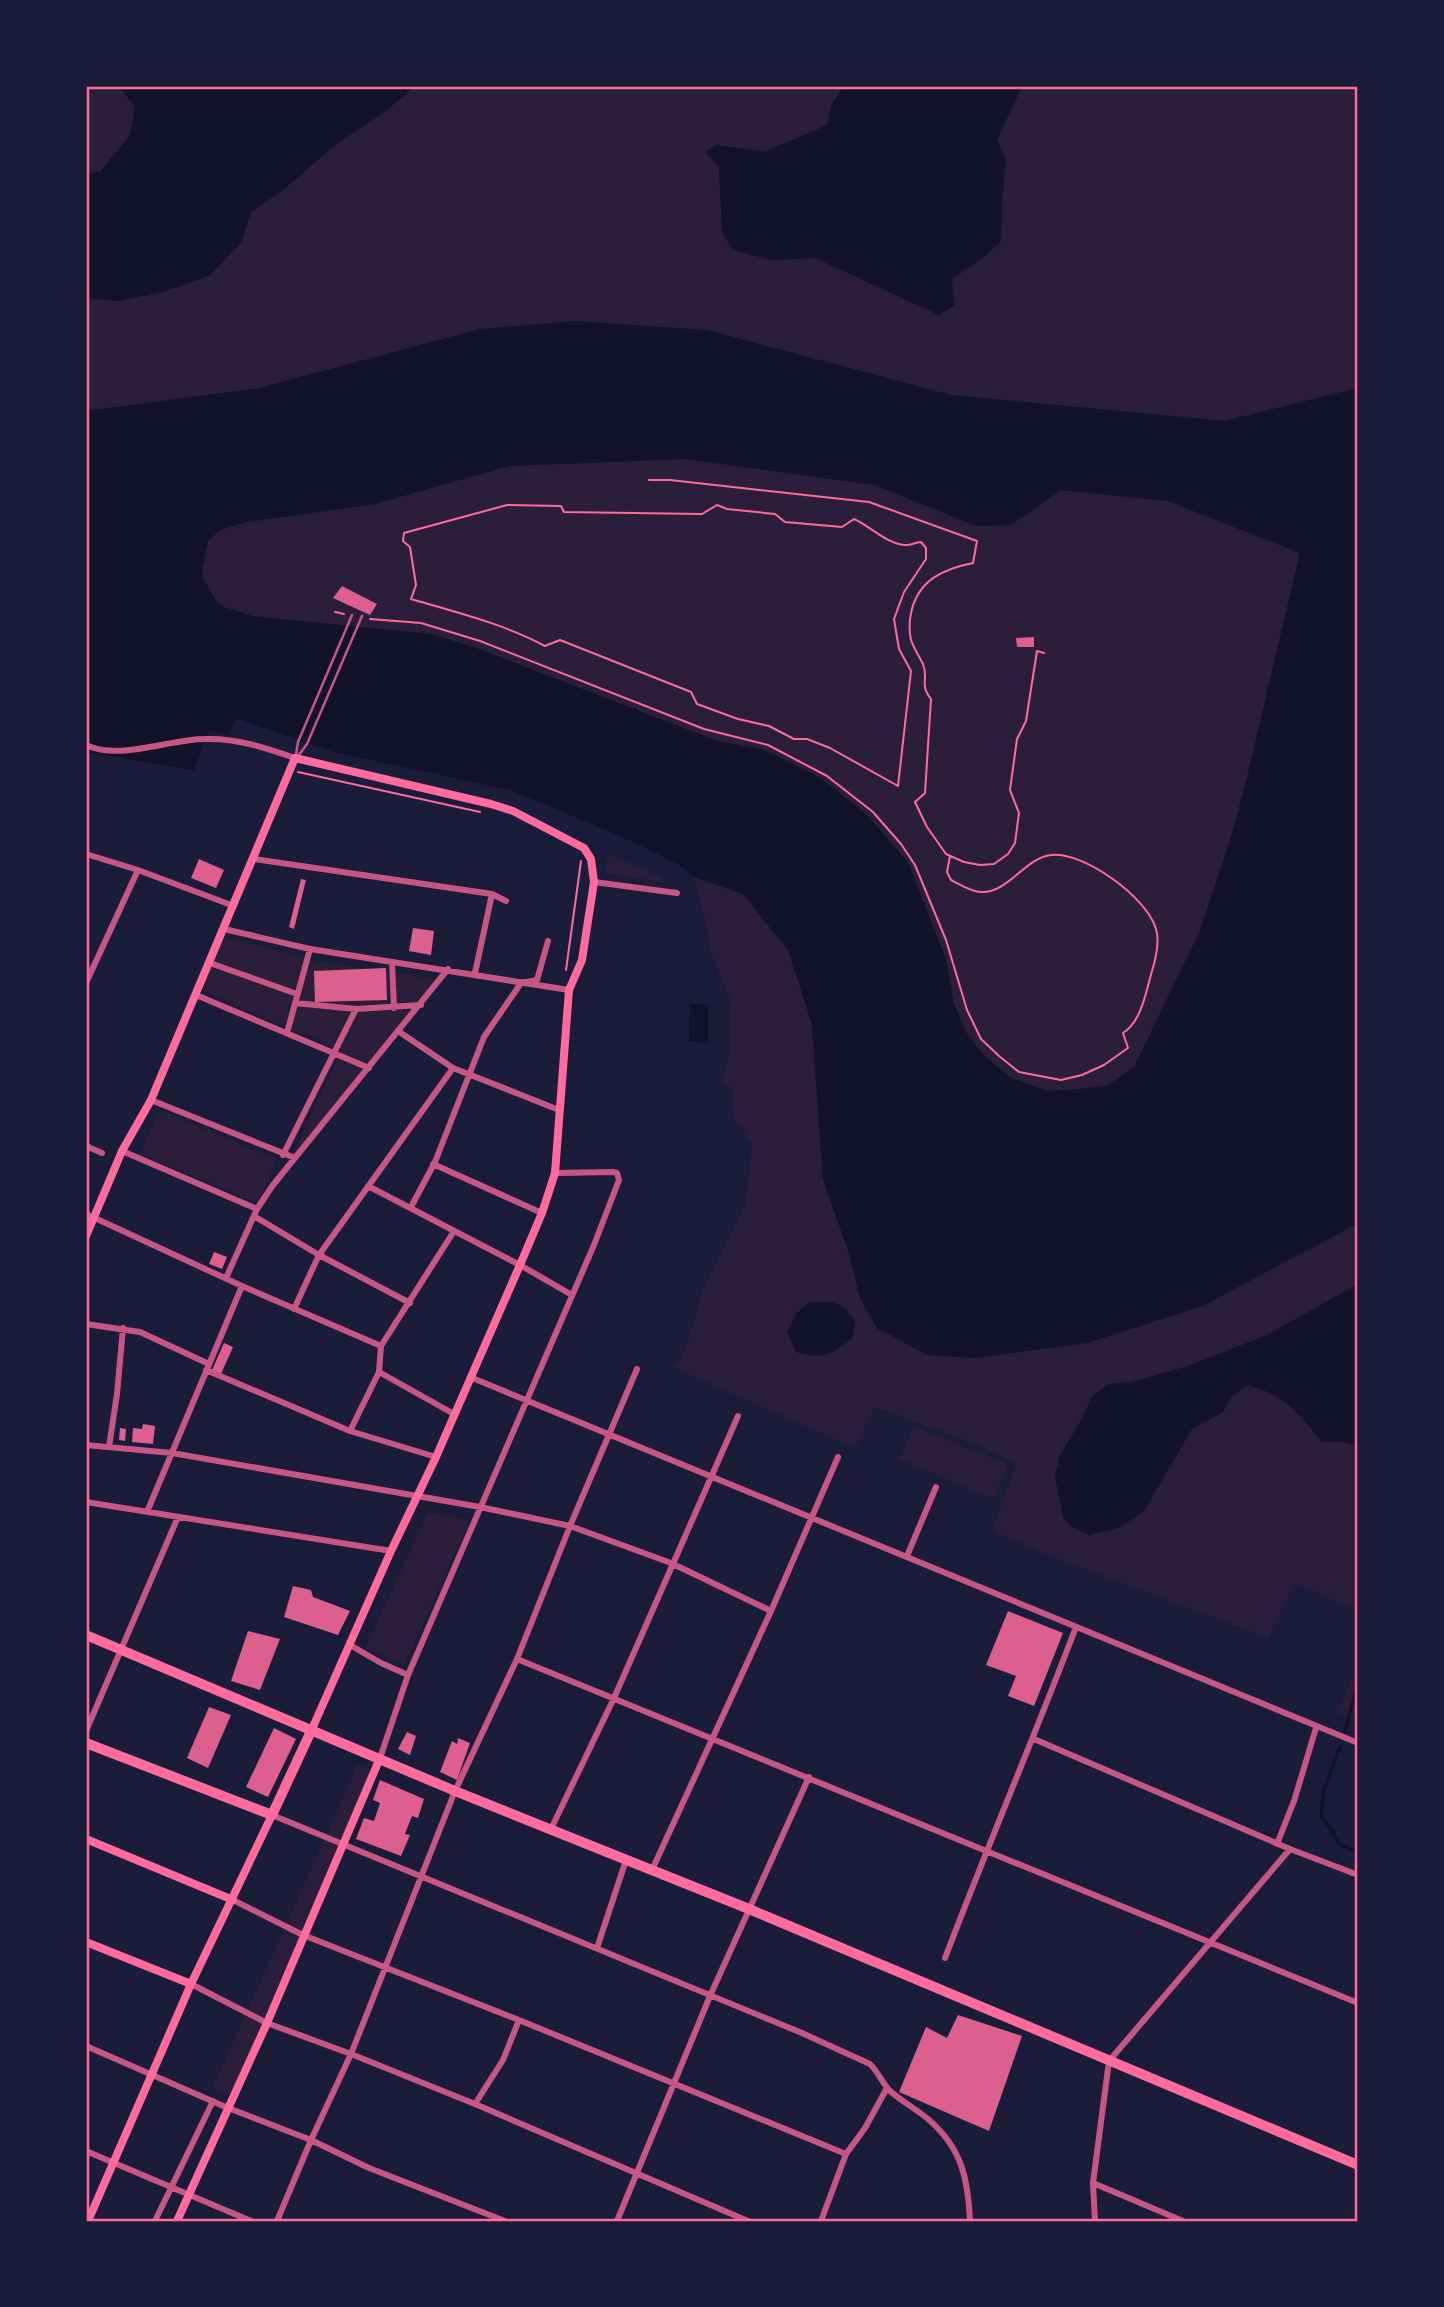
<svg xmlns="http://www.w3.org/2000/svg" width="1444" height="2307" font-family="Barlow,sans-serif">
	<rect width="100%" height="100%" fill="#1b1b3a"/>
	<!-- green -->
	<path fill="#2a1e3b" d="M86,86H119L135,107L130,135L101,171L86,175Z
		M415,86H844L831,106L828,125L764,152L717,145L705,152L719,167L722,232L771,260L815,258L939,315L952,280L986,255L1002,199L1006,159L997,140L1022,86H1358V388L1225,421L951,395L707,330L86,411V298L118,301L241,243L251,212L283,190L335,145L386,111Z
		M686,459L874,485L976,526L1011,525L1061,490L1168,501L1300,553L1244,790L1230,843L1199,933L1134,1067L1107,1086L1070,1090L1047,1091L1011,1078L984,1056L966,1032L954,1004L946,960L908,862L764,750L717,741L476,648L252,616L224,607L215,600L203,578L202,569L208,541L219,530L246,522L375,504L509,466Z
		M608,854L660,877L662,882L604,873Z
		M694,877L743,894L788,950L812,1024L823,1180L849,1253L860,1298L877,1328L928,1355L976,1358L1310,1250L1358,1223V1611L1295,1583L1268,1638L1040,1552L992,1530L1016,1464L978,1445L875,1407L855,1448L675,1368L686,1348L703,1290L746,1202L752,1143L733,1116V1090L722,1080L729,1055L731,1002L710,951L707,927Z
		M223,936L315,961L435,979L286,1168L342,1049L275,1023L201,990Z
		M159,1110L277,1159L258,1203L140,1154Z
		M913,1427L1008,1464L994,1499L900,1459Z
		M428,1512L467,1520L468,1526L404,1665L365,1649Z
		M1358,1668V1720L1337,1712Z
		M358,1764L373,1771L231,2096L212,2089Z"/>
	<!-- water -->
	<path fill="#12122b" fill-rule="evenodd" d="M119,86H415L386,111L335,145L283,190L251,212L241,243L209,276L163,292L118,301L86,298V175L101,171L130,135L135,107Z
		M844,86H1022L997,140L1006,159L1002,199L1001,241L986,255L952,279L954,305L939,315L815,258L771,260L733,250L722,232L719,167L705,152L716,145L764,152L827,125L831,106Z
		M575,321L707,330L951,395L1225,421L1358,388V1223L1203,1306L1087,1343L976,1358L928,1355L877,1328L860,1298L849,1253L823,1180L812,1024L788,950L743,894L694,877L678,864L618,835L510,790L334,752L237,719L228,735L209,730L194,770L86,752V411L259,388L480,329ZM686,459L874,485L976,526L1011,525L1061,490L1168,501L1300,553L1244,790L1229,843L1199,933L1134,1067L1107,1086L1070,1090L1047,1091L1011,1078L984,1056L966,1032L954,1004L946,960L908,862L866,814L821,778L764,750L717,741L476,648L432,634L252,616L224,607L215,599L203,578L202,569L208,541L220,530L246,522L375,504L509,466Z
		M690,1004H708V1043L689,1041Z
		M1358,1284V1446L1342,1442H1322C1299,1414 1284,1394 1247,1385L1231,1397L1223,1412L1192,1429L1144,1511L1119,1528L1089,1535L1072,1527L1063,1518L1055,1477L1060,1455L1081,1420L1092,1397L1108,1384L1131,1382L1188,1366L1267,1335Z
		M810,1302C834,1302 841,1300 855,1321L852,1339C830,1355 823,1360 796,1352L787,1332L796,1314Z"/>
	<g fill="none" stroke-linecap="round" stroke-linejoin="round">
		<!-- stream -->
		<path stroke="#12122b" stroke-width="3.5" d="M1345,1731L1358,1683
			M1340,1747L1324,1790L1321,1816L1333,1832L1338,1843L1358,1853"/>
	</g>
	<!-- building -->
	<path fill="#dd5f8e" d="M342,586L377,604L370,615L333,598Z
		M1034,637V647H1017L1016,638Z
		M199,859L224,870L216,888L191,878Z
		M301,879L306,880L294,929L289,927Z
		M413,928L434,931L431,955L409,951Z
		M386,968L387,1000L315,1002L314,971Z
		M214,1252L227,1257L222,1269L209,1264Z
		M224,1343L233,1347L221,1374L212,1370Z
		M143,1424L155,1426L153,1444L132,1442L133,1428L142,1429Z
		M120,1428L126,1429L125,1441L119,1440Z
		M293,1586L311,1590L313,1597L350,1611L338,1635L284,1617Z
		M1008,1611L1063,1633L1034,1706L1008,1696L1016,1676L986,1665Z
		M248,1631L280,1639L260,1690L231,1681Z
		M209,1707L231,1715L208,1768L187,1758Z
		M274,1728L296,1739L268,1797L246,1787Z
		M407,1732L416,1736L410,1755L398,1749Z
		M458,1738L470,1743L457,1780L440,1772L452,1741L457,1744Z
		M380,1780L424,1799L418,1818L412,1816L405,1834L410,1835L401,1856L356,1839L364,1818L374,1821L380,1803L373,1800Z
		M958,2015L1022,2036L989,2131L899,2092L926,2027L947,2038Z"/>
	<g fill="none" stroke-linecap="round" stroke-linejoin="round">
		<!-- path -->
		<path stroke="#ff6b9d" stroke-width="2" d="M649,480H670L869,502L977,541L973,563C943,569 918,580 911,613C909,623 909,631 911,640C914,649 919,656 923,664C929,680 919,684 931,699L925,793L915,802L927,827L946,854L964,862L980,865L994,864L1008,854L1015,843L1019,813L1010,790L1017,739L1026,721L1037,651L1044,653
			M507,505L561,506L564,512L702,514L717,505L727,509L775,514L785,522L842,527L854,519C870,526 887,544 905,545C910,546 915,542 921,542L926,548V559L904,592L894,619L899,649L911,671L898,786L830,748L807,739H794L769,726L738,719L697,704L691,692L560,640L545,646C504,624 456,612 411,599L416,585L410,547L403,541L404,533Z
			M335,612L344,614
			M370,619L421,623L480,641L704,729L768,745L827,776L873,812L901,844L915,865L946,940L967,1010L981,1039L999,1056L1019,1072L1061,1080L1082,1075L1104,1065L1128,1048L1123,1033C1142,1021 1146,991 1152,971C1156,958 1160,942 1156,929C1147,897 1083,851 1051,855C1025,858 1007,894 981,892C972,892 959,884 951,880L947,872L950,856
			M298,772L480,812
			M566,970L581,861"/>
		<!-- service -->
		<path stroke="#c65784" stroke-width="2.5" d="M296,755L298,742L352,615
			M298,756L307,744L362,616"/>
		<!-- minor -->
		<path stroke="#c65784" stroke-width="6" d="M86,745C119,761 169,739 205,739C237,738 266,748 295,758
			M86,854L138,870L234,906
			M254,859L492,894L506,901
			M594,882L677,893
			M224,929L310,949L569,990
			M392,962L394,1008
			M210,963L297,994
			M475,973L492,894
			M86,983L138,870
			M196,995L369,1068
			M295,1003L356,1009L421,1005
			M398,1031L453,1068L559,1110
			M287,1033L310,949
			M151,1100L295,1158
			M86,1146L102,1153
			M122,1151L257,1209
			M283,1155L356,1009
			M433,1164L542,1213
			M368,1186L520,1265L572,1295
			M411,1207L435,1162L484,1037L521,983L537,980L548,941
			M86,1214L242,1286L381,1346
			M254,1216L319,1255L410,1303
			M226,1278L257,1209L273,1185L448,969
			M294,1309L319,1255L453,1068
			M86,1324L140,1332L209,1364
			M206,1370L350,1431L436,1457
			M379,1372L454,1414
			M470,1377L1358,1743
			M350,1431L379,1372L381,1346L454,1231
			M86,1445L172,1453L480,1507L570,1526L671,1563L771,1611
			M109,1447L117,1394L123,1328
			M86,1502L391,1551
			M147,1512L242,1286
			M907,1556L936,1487
			M350,1645L381,1663L408,1675
			M517,1659L1358,2003
			M86,1731L178,1517
			M1034,1739L1290,1849L1358,1875
			M380,1758L408,1675L594,1245L619,1180L617,1173L613,1172L555,1173
			M272,1815L802,2033L870,2064C878,2072 882,2082 889,2090C901,2101 916,2109 928,2119C962,2148 968,2179 970,2221
			M551,1829L614,1698L738,1416
			M1277,1844L1294,1801L1316,1728
			M652,1870L771,1611L838,1457
			M233,1900L303,1935L519,2020L846,2154
			M597,1948L626,1860
			M945,1958C987,1847 1034,1738 1076,1627
			M191,1984L267,2023L351,2054L475,2104L748,2221
			M86,2046L228,2108L311,2140L369,2168L505,2221
			M475,2104L503,2060L519,2020
			M86,2151L251,2221
			M1093,2183L1183,2221
			M155,2221L213,2101
			M277,2221L311,2140L351,2054L455,1791L517,1659L570,1526L637,1369
			M617,2221L710,1996L809,1777
			M821,2221L846,2154L865,2128L887,2088
			M1095,2221L1093,2183L1109,2061L1290,1849"/>
		<!-- secondary -->
		<path stroke="#ff6b9d" stroke-width="8" d="M86,1236L122,1151L151,1100L295,758L491,804L513,811L584,848L591,859L594,882L582,960L569,990L555,1173L542,1213L520,1265L436,1457L391,1551L312,1729
			M86,1839L233,1900
			M86,1942L191,1984
			M88,2221L191,1984L272,1815
			M177,2221L267,2023L380,1758"/>
		<!-- primary -->
		<path stroke="#ff6b9d" stroke-width="10" d="M86,1635L455,1791L749,1909L1358,2165
			M86,1743L272,1815L312,1729"/>
	</g>
	<!-- border -->
	<rect width="1444" height="2307" fill="none" stroke="#1b1b3a" stroke-width="175"/>
	<rect x="88" y="88" width="1268" height="2132" fill="none" stroke="#ff6b9d" stroke-width="2.5"/>
</svg>
